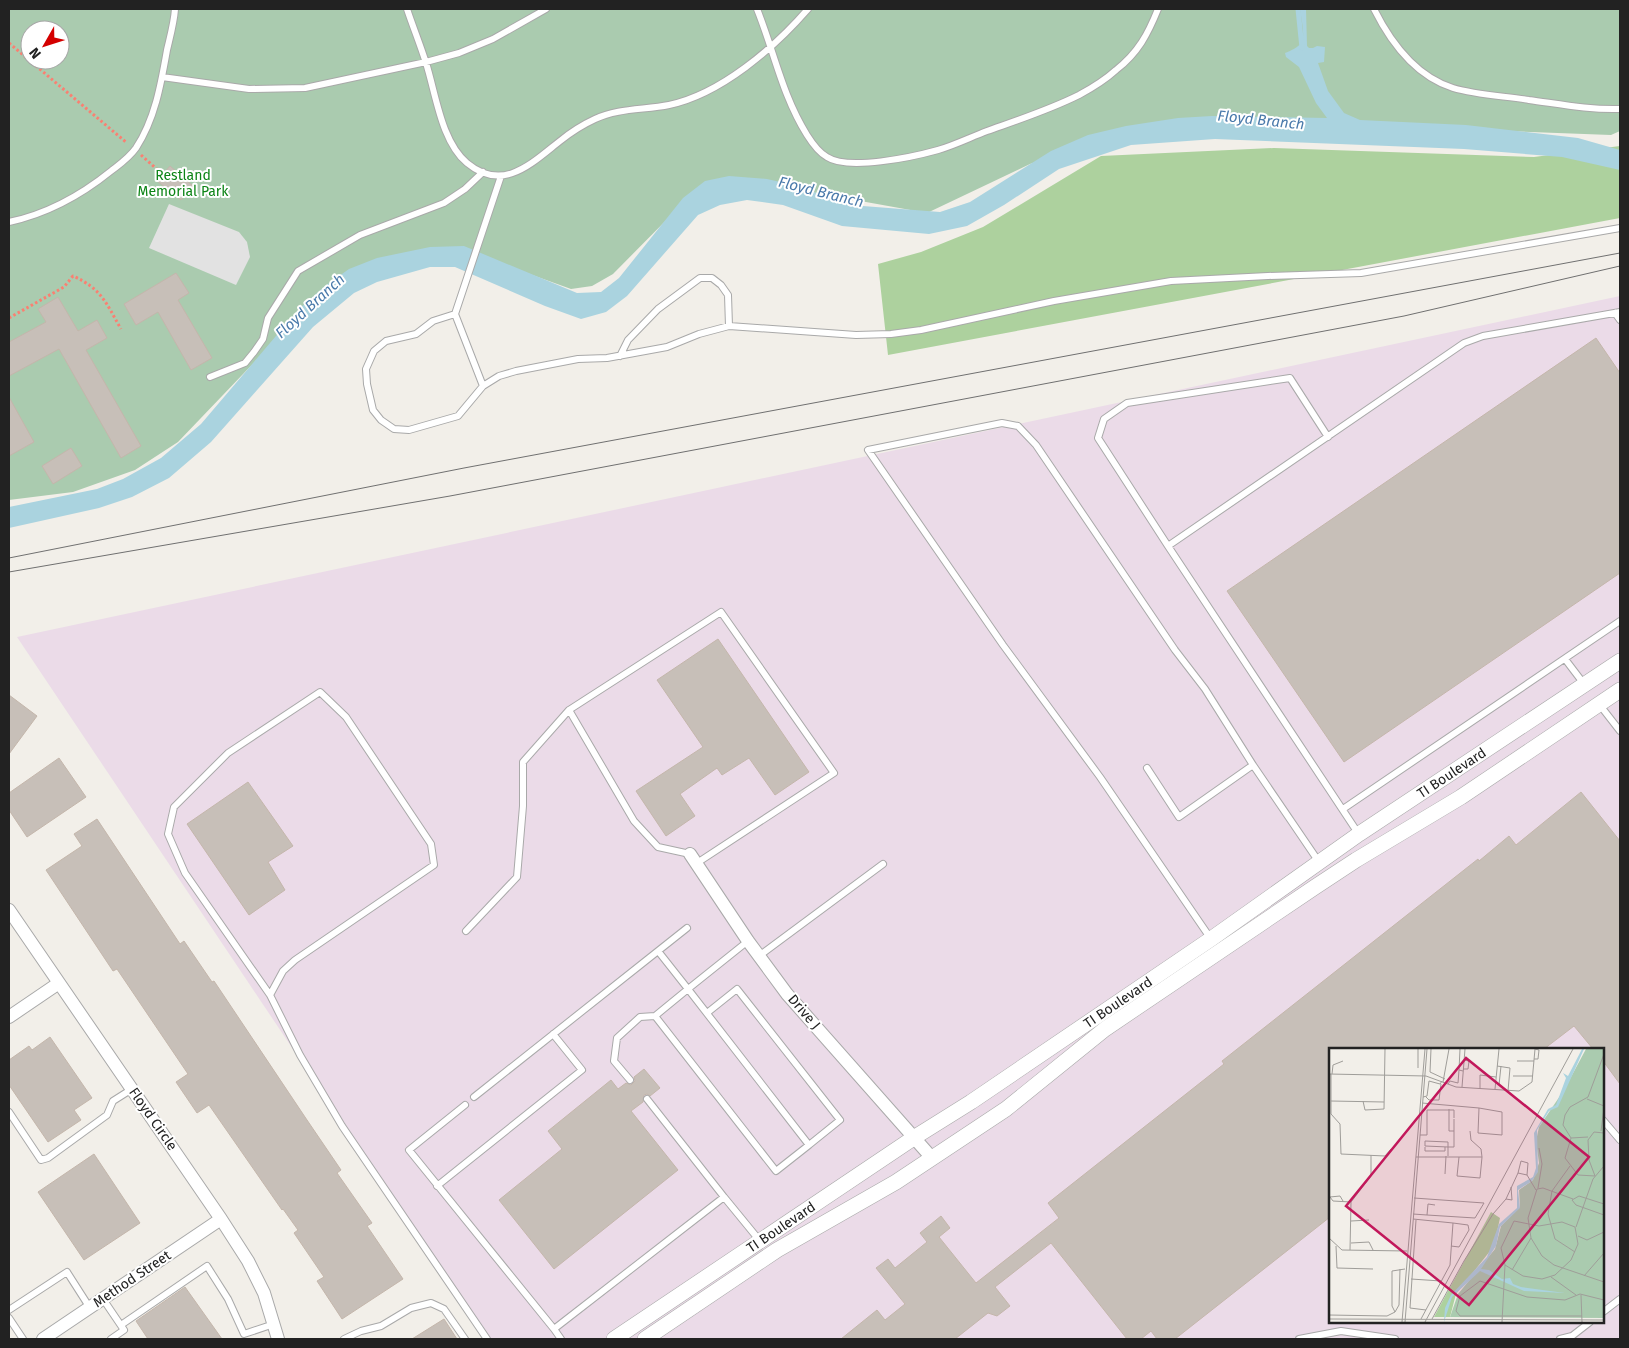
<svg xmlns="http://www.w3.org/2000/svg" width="1629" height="1348" font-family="'Fira Sans',sans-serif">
	<rect width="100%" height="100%" fill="#f2efe9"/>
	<!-- industrial -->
	<path fill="#ebdbe8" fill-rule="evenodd" d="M1620,296V1339H487L17,637ZM1330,1049H1603V1322H1330Z"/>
	<!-- forest -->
	<path fill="#add19e" d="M1620,146V218L888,355L878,264L921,252L983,227L1101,156L1274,148L1534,157Z"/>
	<!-- cemetery -->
	<path fill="#aacbaf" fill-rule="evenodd" d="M9,9H1620V131L1611,135L1197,119L1116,133L1030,164L927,213L744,180L699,187L613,274L592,286L571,289L455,247L313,301L178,442L135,470L73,492L9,500ZM30,30H60V60H30Z"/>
	<!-- parking -->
	<path fill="#e2e2e2" d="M169,204L239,232L247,242L250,257L236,285L149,248Z"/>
	<!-- water -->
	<path fill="#aad3df" d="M1300,9H1306L1307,46L1309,48H1313L1317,46L1325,47L1324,62L1318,63L1328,91L1344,113L1360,120L1466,125L1578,138L1620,150V170L1562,157L1464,149L1215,139L1131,145L1059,169L1004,205L967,226L929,234L842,226L783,205L747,200L720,205L698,215L627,296L606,312L581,319L545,306L455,267H430L377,282L354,293L313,327L211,442L169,478L132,497L99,508L9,528V507L97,489L123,479L161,458L201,424L299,309L325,286L349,269L377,258L430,247L464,246L577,293L601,292L619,278L683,198L705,181L729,176L767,179L794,185L850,205L940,212L970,202L1051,151L1088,135L1126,126L1178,118L1212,116L1327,118L1316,103L1299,67L1286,57L1285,53C1290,51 1299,47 1302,42C1305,33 1301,18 1300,9Z"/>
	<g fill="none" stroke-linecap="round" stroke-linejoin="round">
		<!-- stream -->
		<path stroke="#aad3df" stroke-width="5" d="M1298,9L1302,48"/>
	</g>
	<!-- building -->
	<path fill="#c7bfb8" stroke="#c4b6ab" d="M170,166L193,186L181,200L157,181Z
		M176,273L189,293L178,300L212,358L191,370L158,312L136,325L124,304Z
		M58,297L78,331L97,320L107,338L86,350L141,446L121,458L59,349L9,376V342L46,322L38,309Z
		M1596,338L1620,373V573L1344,762L1227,591Z
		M9,397L34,442L9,456Z
		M71,448L82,466L53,484L42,466Z
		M718,639L809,772L775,795L749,758L722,775L717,768L680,794L695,816L666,836L636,791L703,747L657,680Z
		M9,695L37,716L9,754Z
		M59,758L86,797L27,837L9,810V793Z
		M248,782L293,846L268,862L285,890L249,915L187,824Z
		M1581,792L1620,841V1084L1603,1061V1049H1593L1574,1026L1544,1049H1330V1217L1175,1339H1157L1151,1331L1141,1339H1127L1051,1243L995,1287L1010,1306L997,1316L988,1313L955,1339H841L877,1310L885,1320L905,1304L876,1268L888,1259L895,1268L927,1242L920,1233L941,1216L950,1228L939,1237L976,1283L1059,1218L1048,1203L1224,1064L1222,1061L1478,859L1479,861L1509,836L1516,845Z
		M97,819L180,944L184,941L212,982L214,981L307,1120L341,1170L337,1173L372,1223L367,1226L403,1279L342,1319L317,1281L324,1277L294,1233L298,1230L283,1209L282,1210L209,1105L197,1113L176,1082L188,1074L117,969L113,971L46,870L82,846L74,834Z
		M50,1037L92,1098L74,1110L81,1120L48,1142L9,1085V1060L29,1046L32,1050Z
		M644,1069L660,1088L650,1096L647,1094L644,1095L643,1102L631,1111L678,1170L554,1269L499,1200L562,1149L548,1131L611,1080L618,1089L626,1083L631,1085L635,1081L634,1077Z
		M94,1154L140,1223L84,1260L38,1192Z
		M185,1287L222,1339H148L136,1321Z
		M444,1319L457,1339H412Z"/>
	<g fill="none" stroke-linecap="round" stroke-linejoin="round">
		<defs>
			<path id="service" d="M407,9C413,27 420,44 426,63C436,94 441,141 467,163C503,193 532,163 560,141C571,132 582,125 595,119C618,108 645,110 669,105C721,94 774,48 808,9
				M757,9C774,51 782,95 807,135C812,143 818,152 827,157C848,171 913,157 938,150C955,145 971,137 987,131C1018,120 1049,110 1079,95C1092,88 1105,80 1116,70C1138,53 1148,34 1158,9
				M1374,9C1391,43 1415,76 1453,88C1477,95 1504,96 1529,100C1559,104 1589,110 1620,109
				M162,77L249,89L305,88L426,62L459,53L493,39L546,9
				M9,222C47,214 80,196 111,171C120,164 129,158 136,148C155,119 161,84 167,50C170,37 174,23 175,9
				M1615,313L1620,320
				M455,314L483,386L458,416L409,430L394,429L381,420L373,410L367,384L366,369L374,351L386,341L416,334L433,321L455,314L501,176
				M620,356L628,340L658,309L700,278H712L721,285L728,295L729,326
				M210,377L245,363L254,352L263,339L268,318L298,271L360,235L444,203L465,189L483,172
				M483,386L499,376L516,371L578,359L607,358L667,347L699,334L729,326L856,335L891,334L921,330L1054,301L1171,281L1268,276L1361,273L1620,228
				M1168,546L1098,438L1104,419L1127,403L1290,378L1328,437
				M1565,659L1584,684
				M1599,704L1620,731
				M1147,768L1179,817L1253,765L1319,862
				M1343,809L1620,621
				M1358,833L1168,546L1464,343L1483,336L1620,312
				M690,854L658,847L634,821L569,710L721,612L834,773L697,863
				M466,931L517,877L523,806V762L569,710
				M1211,939L1100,777L1003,645L868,450L1002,423L1018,426L1036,445L1175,650L1205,689L1253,765
				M658,951L687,928
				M759,956L883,864
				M270,995L185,873L168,834L174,807L228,753L320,692L346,717L431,844L434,865L295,960L283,971L270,995L300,1055L342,1126L487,1339
				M707,1013L737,989L840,1120L809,1145
				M630,1080L614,1061L617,1038L640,1017L655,1016
				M474,1097L658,951L688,989L655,1016L776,1171L809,1145L688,989L748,941
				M647,1099L724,1197
				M465,1105L409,1150L554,1329L724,1197L760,1241
				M9,1112L41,1160L48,1158L107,1115L113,1101L132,1089
				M1603,1120L1620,1140
				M437,1186L582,1070L553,1034
				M103,1299L124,1330L111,1339
				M9,1310L67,1272L90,1308
				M1603,1312L1620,1299
				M9,1318L23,1339
				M121,1325L207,1266L228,1299L244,1334L274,1324
				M554,1329L561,1339
				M344,1339L361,1331L381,1326L411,1308L431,1303L444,1309L465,1339
				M1299,1339L1341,1331L1395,1339
				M1560,1339L1572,1336L1590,1322"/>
			<path id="minor" d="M690,854L748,941L787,994L932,1158
				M9,910L221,1219L248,1261L264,1293L278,1339
				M9,1017L59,983
				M43,1339L221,1219"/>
			<g id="tertiary">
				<path id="s1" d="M614,1339L915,1137L971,1102L1211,939L1359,834L1620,661"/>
				<path d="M645,1339L777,1250L896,1182L1006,1109L1105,1029L1315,887L1356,860L1461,797L1620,690"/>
			</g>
		</defs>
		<!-- service casing -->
		<use href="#service" stroke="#a9a9a9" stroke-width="8"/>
		<!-- minor casing -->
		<use href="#minor" stroke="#a9a9a9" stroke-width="14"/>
		<!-- tertiary casing -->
		<use href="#tertiary" stroke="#a9a9a9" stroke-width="16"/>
		<!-- path -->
		<path stroke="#fa8072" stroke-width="3" stroke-dasharray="2.5 2.5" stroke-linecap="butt" d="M9,43L127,143
			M141,155L160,172
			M9,318L64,287L73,276C102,289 106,303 121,329"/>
		<!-- service -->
		<use href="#service" stroke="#fff" stroke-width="6"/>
		<!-- minor -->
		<use href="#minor" stroke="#fff" stroke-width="12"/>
		<!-- tertiary -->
		<use href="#tertiary" stroke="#fff" stroke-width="15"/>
		<!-- tram -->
		<path stroke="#707070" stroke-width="1" d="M9,558L464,468L1620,253
			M9,572L450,496L1404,316L1620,266"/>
	</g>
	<g text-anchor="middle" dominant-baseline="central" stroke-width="4" stroke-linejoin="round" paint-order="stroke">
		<!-- park labels -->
		<g font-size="14" fill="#0c8416" stroke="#fff">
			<text x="183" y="175">Restland<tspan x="183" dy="16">Memorial Park</tspan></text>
		</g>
		<!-- street labels -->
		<g font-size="14" fill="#222" stroke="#fff">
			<text stroke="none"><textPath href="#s1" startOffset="1011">TI Boulevard</textPath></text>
			<text stroke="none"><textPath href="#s1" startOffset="606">TI Boulevard</textPath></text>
			<text transform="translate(804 1012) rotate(49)">Drive J</text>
			<text transform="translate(153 1119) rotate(55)">Floyd Circle</text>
			<text stroke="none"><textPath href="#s1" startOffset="201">TI Boulevard</textPath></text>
			<text transform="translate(132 1279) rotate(-34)">Method Street</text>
		</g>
		<!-- water labels -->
		<g font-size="15" font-style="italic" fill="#4a7aab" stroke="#fff">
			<text transform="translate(1261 120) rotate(6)">Floyd Branch</text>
			<text transform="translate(821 192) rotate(14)">Floyd Branch</text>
			<text transform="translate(310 306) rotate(-42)">Floyd Branch</text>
		</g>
	</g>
	<!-- overview -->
	<g transform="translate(1329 1048)">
		<rect width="275" height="275" fill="#f2efe9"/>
		<path d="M162,164L171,170L165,198L127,246L121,269H105Z" fill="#add19e"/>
		<path d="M257,1H275V270L121,269L129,246L166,201L172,178L191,159L190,142L204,132L210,115L207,93L210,79L235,42Z" fill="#aacbaf"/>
		<path d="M253,1H255L229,59L220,63L208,82L209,124L203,133L189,142L191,160L171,179L167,198L152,221L160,222L173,231L181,230L184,236L192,239L236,245L195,243L151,223L123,249L115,274L116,260L122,247L158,209L170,176L188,160V138L204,129L207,120L205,85L219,61L227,57L237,30L234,25L239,28Z" fill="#aad3df"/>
		<path fill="none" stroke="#9f9d99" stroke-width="1" d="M89,1V20M102,1L101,24L116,31M131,1L130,22L134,23M205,11H209L210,2L206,1M188,13H205M168,18L181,20L179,43M134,21H139L140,13L135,12M0,26L97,28L127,39L190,43L203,34L206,1M2,26V66L11,76L12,106L56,108L62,101M3,26L4,17L14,13M184,28H204M114,34L120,1M119,36L121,33L129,35L130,22M170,37L172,18M133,39L136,1M151,41V27L167,29M166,41L170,1M94,49L98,48L100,33L111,36L113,33M97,49L100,52H110L112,36M258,51L275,58M2,53L55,54M34,53L36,62L55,61L56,1M93,55L150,60L149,85L173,87V64L150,60M120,61V83H125M141,83L142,92L152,101L153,109M272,83L275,60M91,87H98V62H125V70M259,89L242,90L236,110L249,127L266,128M242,90L234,77L236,67L241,59L259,49L275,6M96,99V103H116V99M119,108V99L96,98V93L119,94V99H125V71M87,109H153L151,130L128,128L130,109M241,118L223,143L219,166L226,191L246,204M116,126L117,108M198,127L189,125L192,113L199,115L198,127L207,142M266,128L260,112L259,92L265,84L275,85M209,140L213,116L210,100M85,150L155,155L146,170L98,167M177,151L183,152L182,139M244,151L214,140L208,141L199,170L202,190L213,208L225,217L275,234M14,153L11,148L1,149L4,153L22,154M275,156L250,148L243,152L247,157L275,167M84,166L98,167L99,156L106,157M84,171L124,175L121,217L92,271M87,172L81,260L97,262M22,173L40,172M185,173L210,178L233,174L246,179L249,196L242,212L226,227L213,231L194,228L176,217L172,200ZM247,179L264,131L275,118M249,188L258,192L275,184M0,190L13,202L78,203M22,195L40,194L44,202M7,198L8,220L44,221M122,198L130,199L140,182L139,177L124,175M21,202L22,154L42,128V107M183,222L202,190M255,228L275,205M222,229L247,247M82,231L112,233M252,247L253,274M66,264L63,258V223L76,221M0,267L58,268L66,264L70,257L71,221M253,268H131L127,263L131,248L151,233L198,249L236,252L251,246L275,252M0,271L275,272M103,271L135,213L164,166L177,151L189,125M73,274L96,1M76,274L98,1M96,274L244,1M173,274L176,217"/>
		<path fill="#c2185b" fill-opacity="0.15" stroke="#c2185b" stroke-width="2.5" d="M137,10L260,109L140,257L17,158Z"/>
		<rect width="275" height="275" fill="none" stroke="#222" stroke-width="2.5"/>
	</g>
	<!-- border -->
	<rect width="1629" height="1348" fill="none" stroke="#222222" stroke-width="20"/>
	<!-- north arrow -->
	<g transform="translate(45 45) rotate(231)"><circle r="24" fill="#ffffff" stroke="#a7a7a7"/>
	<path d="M0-4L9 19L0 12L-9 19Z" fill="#d40000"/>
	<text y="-8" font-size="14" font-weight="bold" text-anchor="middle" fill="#222222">N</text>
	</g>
</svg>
